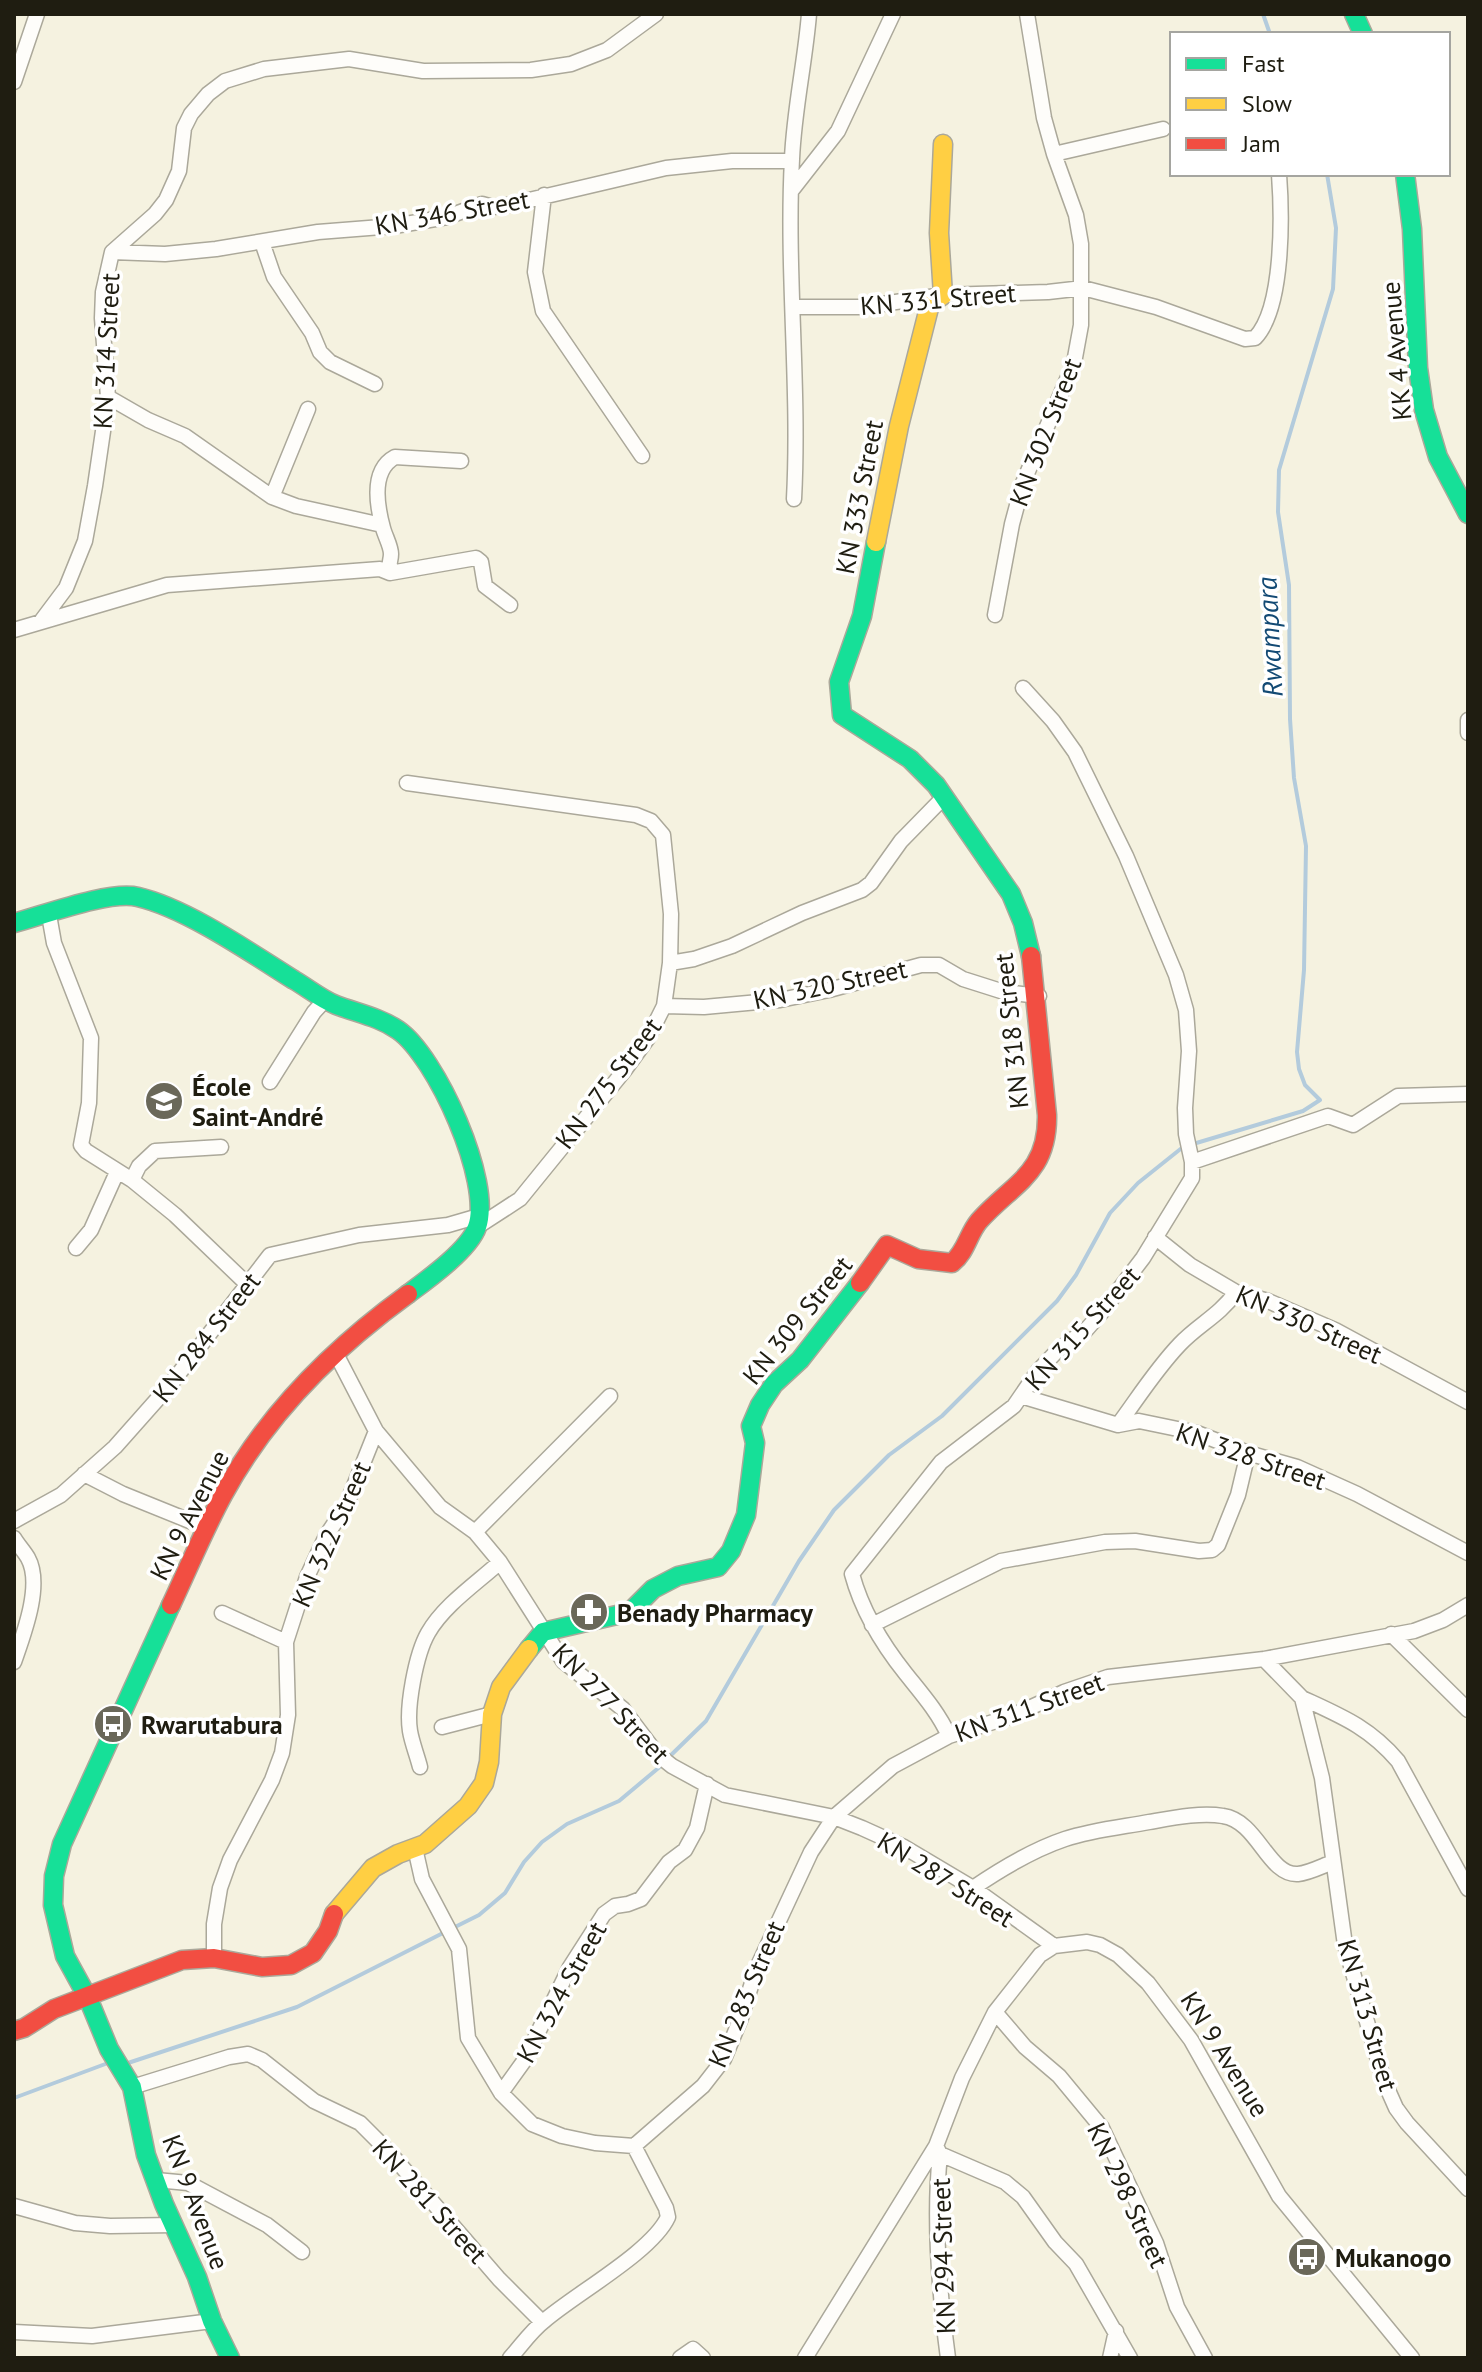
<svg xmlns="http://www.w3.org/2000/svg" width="1482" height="2372" font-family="'PT Sans',sans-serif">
	<rect width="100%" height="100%" fill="#f5f2e0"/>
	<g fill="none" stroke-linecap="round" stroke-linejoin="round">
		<!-- stream -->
		<path stroke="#b3cbdc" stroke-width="4" d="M1263,14L1270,34
			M668,1758L706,1721L799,1561L834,1510L889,1455L942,1416L1057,1301L1076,1275L1110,1213L1138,1183L1183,1147L1303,1111L1320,1100L1305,1085L1299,1069L1297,1052L1304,970L1306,846L1294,778L1290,719L1289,585L1278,512L1279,470L1333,289L1336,228L1327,174
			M453,1928L479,1915L505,1893L524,1862L542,1842L567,1824L619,1801L662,1765
			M128,2063L297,2007L445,1932
			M14,2098L108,2063"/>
		<defs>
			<path id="street" d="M14,82L37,14
				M1054,154L1163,129
				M792,190L838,131L893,14
				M544,195L535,272L543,311L642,456
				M262,242L274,277L312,333L320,352L330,362L375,384
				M112,252L165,254L216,249L318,232L394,226L447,217L482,204L493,207L508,205L666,168L732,161H792
				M794,307H862L943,295L1048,292L1083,288L1156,307L1245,339L1255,338C1284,308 1282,214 1279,174
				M108,397L148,420L185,436L272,497L296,506L382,525
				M272,497L308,409
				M794,499C800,386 786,272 792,159C794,110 805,63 809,14
				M390,573L476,558L481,562L485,586L510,605
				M995,615L1012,524L1023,483L1074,363L1081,325V244L1076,215L1054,154L1044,118L1027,14
				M42,620L66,588L85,541L95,486L108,397L102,318L103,292L112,252L155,214L166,200L179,171L184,128L191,114L208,94L225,81L264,69L349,59L423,71L531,70L571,64L607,50L656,14
				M14,630L167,585L380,569L390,573C388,564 391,561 391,554C391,546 385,536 383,528C377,506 371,470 395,457L461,461
				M1468,720V733
				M407,783L636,815L651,821L663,835L671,914L670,963L664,1006L648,1038L624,1071L520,1199L477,1227
				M49,915L54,943L91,1038L89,1103L81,1145L86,1151L132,1180L175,1215L247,1284
				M670,963L694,959L732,946L802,913L862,890L871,883L901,841L944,797
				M664,1006L704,1007L780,1000L829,990L921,965H939L963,979L1004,992L1039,996
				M270,1082L314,1012L326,999
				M1192,1162L1328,1116L1353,1125L1398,1096L1468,1094
				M132,1180L139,1166L155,1151L221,1147
				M1155,1237L1190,1265L1236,1292L1268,1301L1335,1330L1468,1402
				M76,1248L91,1230L117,1172
				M335,1352L376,1431L440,1507L475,1532L500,1562L563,1661L623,1709L657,1754L672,1766L725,1795L834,1817L862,1828L904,1847L973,1888L1054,1946
				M1021,1396L1118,1425L1139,1421L1197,1433L1248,1453L1297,1467L1357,1494L1468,1553
				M1118,1425C1138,1398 1156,1369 1180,1344C1199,1324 1219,1316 1236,1292
				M84,1474L123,1494L207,1528
				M14,1521L61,1495L115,1447L170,1385L270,1255L359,1235L448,1225L479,1216
				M475,1532L610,1396
				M14,1538C18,1545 24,1551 28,1558C43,1585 23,1636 14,1662
				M222,1613L286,1642
				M872,1625L1001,1561L1105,1542L1135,1541L1199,1551L1212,1550L1218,1545L1238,1495L1248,1453
				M1391,1634L1468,1710
				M1264,1659L1302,1698L1322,1778L1345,1945L1384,2081L1396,2108L1407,2123L1468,2189
				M1302,1698C1341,1716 1369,1727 1398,1761L1468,1889
				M442,1727L492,1714
				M949,1736C938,1712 922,1694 906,1674C882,1644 862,1611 852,1574L941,1462L1014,1406L1038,1371L1058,1350L1086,1330L1101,1313L1143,1258L1192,1178V1162L1186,1134L1185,1108L1189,1051L1186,1010L1176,975L1126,856L1075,752L1053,721L1023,688
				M420,1767C417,1755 412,1743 410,1731C406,1707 416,1654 428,1633C444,1605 477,1583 500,1562
				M415,1848L422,1879L459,1949L468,2038L501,2093L532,2124L562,2136L595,2143L634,2146
				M973,1888C1001,1869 1032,1850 1065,1839C1092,1830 1122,1827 1149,1822C1172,1818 1201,1812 1223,1816C1258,1821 1268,1876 1298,1874C1309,1873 1322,1866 1333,1862
				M214,1958V1924L220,1888L230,1860L272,1780L282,1753L288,1715L286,1642L307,1577L326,1536L346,1506L376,1431
				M995,2012L1025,2047L1059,2076L1102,2128L1156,2243L1177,2307L1205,2358
				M132,2087L229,2057L248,2054L262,2060L314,2101L360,2123L390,2153L499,2279L542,2322
				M501,2093L524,2061L570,1967L604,1914L615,1906L628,1904L641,1899L669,1862L685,1850L697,1828L707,1784
				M936,2146L940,2154L1005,2182L1023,2197L1055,2242L1076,2264L1130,2358
				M940,2154C933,2221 939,2291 948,2358
				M156,2180L188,2183L267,2225L302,2252
				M14,2206L75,2223L110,2226L174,2225
				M14,2332L92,2336L212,2321
				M510,2358C521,2346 531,2331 544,2321C575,2294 652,2252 668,2217L666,2208L634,2146L703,2086L724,2059L741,2018L756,1970L811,1852L834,1817L893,1766L949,1736L1012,1716L1064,1692L1108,1677L1264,1659L1414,1631L1443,1620L1468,1605
				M680,2358L693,2349L703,2358
				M805,2358L936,2146L962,2078L995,2012L1040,1955L1054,1946L1087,1942L1100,1945L1118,1955L1148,1983L1191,2040L1279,2196L1412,2358
				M1110,2358L1116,2331"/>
			<path id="fast" d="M1354,14L1363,34
				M1405,174L1412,229L1418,368L1424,410L1438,457L1468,514
				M876,542L862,616L839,682L842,715L910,759L936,785L1011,894L1023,923L1031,956
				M14,923C44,915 110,890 138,897C186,908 251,953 294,980C308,988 321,999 336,1005C357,1013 379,1017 398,1030C436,1056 493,1182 477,1227C469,1250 427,1280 408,1294
				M171,1605L62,1844L54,1876L53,1905L65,1956L88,1998L109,2049L132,2087L146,2155L164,2204L197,2277L212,2321L230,2358
				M529,1649L543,1632L630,1612L653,1589L678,1576L718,1567L731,1551L746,1515L755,1443L751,1426L760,1405L774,1384L800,1360L860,1283"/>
			<path id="slow" d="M876,542L899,426L930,304L943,295L939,233L943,144
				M334,1914L373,1868L398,1854L425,1844L468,1806L484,1783L489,1762L492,1714L501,1687L529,1649"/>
			<path id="jam" d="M860,1283L887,1245L918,1259L952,1263C966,1252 968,1234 979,1221C1013,1183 1048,1174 1047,1115L1031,956
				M171,1605C188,1569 204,1530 223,1495C266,1415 335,1347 408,1294
				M14,2031L24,2028L54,2009L182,1960L214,1958L262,1967L291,1965L313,1953L328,1931L334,1914"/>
		</defs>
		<!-- street casing -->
		<use href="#street" stroke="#aba89a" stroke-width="17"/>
		<!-- fast casing -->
		<use href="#fast" stroke="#aba89a" stroke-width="21"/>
		<!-- slow casing -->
		<use href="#slow" stroke="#aba89a" stroke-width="21"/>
		<!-- jam casing -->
		<use href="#jam" stroke="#aba89a" stroke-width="21"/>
		<!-- street -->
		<use href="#street" stroke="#fefdfa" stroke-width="14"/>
		<!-- fast -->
		<use href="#fast" stroke="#16e098" stroke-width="18"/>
		<!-- slow -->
		<use href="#slow" stroke="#ffcf43" stroke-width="18"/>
		<!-- jam -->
		<use href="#jam" stroke="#f24e42" stroke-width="18"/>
	</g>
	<!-- icons -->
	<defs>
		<symbol id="school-disc" viewBox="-11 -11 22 22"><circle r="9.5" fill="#6a6859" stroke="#fff"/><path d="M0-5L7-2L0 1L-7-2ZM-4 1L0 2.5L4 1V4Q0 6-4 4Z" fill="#fff"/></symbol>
		<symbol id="pharmacy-disc" viewBox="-11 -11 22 22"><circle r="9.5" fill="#6a6859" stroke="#fff"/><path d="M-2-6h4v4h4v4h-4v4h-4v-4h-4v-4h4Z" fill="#fff"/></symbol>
		<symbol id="bus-disc" viewBox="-11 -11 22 22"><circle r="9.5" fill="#6a6859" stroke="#fff"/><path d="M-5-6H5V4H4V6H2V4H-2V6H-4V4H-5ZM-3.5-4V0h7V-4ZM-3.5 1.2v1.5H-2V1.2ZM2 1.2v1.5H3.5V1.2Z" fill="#fff"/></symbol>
	</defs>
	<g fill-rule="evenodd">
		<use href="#school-disc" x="142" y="1079" width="44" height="44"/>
		<use href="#pharmacy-disc" x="567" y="1590" width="44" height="44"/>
		<use href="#bus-disc" x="91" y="1702" width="44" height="44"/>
		<use href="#bus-disc" x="1285" y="2235" width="44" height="44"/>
	</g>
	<g text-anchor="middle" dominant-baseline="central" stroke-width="7" stroke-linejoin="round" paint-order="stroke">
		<!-- street labels -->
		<g font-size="26" fill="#1f1d11" stroke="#fff">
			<text transform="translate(452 212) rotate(-10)">KN 346 Street</text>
			<text transform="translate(938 299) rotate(-5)">KN 331 Street</text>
			<text transform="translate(106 351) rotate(-87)">KN 314 Street</text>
			<text transform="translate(1396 351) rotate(-95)">KK 4 Avenue</text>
			<text transform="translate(1045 432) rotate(-69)">KN 302 Street</text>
			<text transform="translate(859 497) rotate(-79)">KN 333 Street</text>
			<text transform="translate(830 984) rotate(-12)">KN 320 Street</text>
			<text transform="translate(1011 1031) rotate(-96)">KN 318 Street</text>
			<text transform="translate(608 1083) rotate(-53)">KN 275 Street</text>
			<text transform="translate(797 1320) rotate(-51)">KN 309 Street</text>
			<text transform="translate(1309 1324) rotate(24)">KN 330 Street</text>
			<text transform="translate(1082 1328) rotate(-48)">KN 315 Street</text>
			<text transform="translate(206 1337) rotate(-52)">KN 284 Street</text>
			<text transform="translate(1251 1456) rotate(19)">KN 328 Street</text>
			<text transform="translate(189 1515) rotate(-63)">KN 9 Avenue</text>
			<text transform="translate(331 1534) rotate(-66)">KN 322 Street</text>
			<text transform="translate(611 1703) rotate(46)">KN 277 Street</text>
			<text transform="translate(1029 1707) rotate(-20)">KN 311 Street</text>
			<text transform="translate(946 1879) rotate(32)">KN 287 Street</text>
			<text transform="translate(561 1992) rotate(-61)">KN 324 Street</text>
			<text transform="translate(746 1994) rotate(-67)">KN 283 Street</text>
			<text transform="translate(1368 2015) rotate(74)">KN 313 Street</text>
			<text transform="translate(1225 2054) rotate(58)">KN 9 Avenue</text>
			<text transform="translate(1128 2195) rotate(65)">KN 298 Street</text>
			<text transform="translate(430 2201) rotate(48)">KN 281 Street</text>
			<text transform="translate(196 2202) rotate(69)">KN 9 Avenue</text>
			<text transform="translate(943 2256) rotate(-92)">KN 294 Street</text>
		</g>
		<!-- poi labels -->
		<g font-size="26" font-weight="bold" fill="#1f1d11" stroke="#fff" text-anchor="start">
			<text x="192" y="1086">École<tspan x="192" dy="30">Saint-André</tspan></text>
			<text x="617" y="1612">Benady Pharmacy</text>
			<text x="141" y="1724">Rwarutabura</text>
			<text x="1335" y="2257">Mukanogo</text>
		</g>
		<!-- water labels -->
		<g font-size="28" font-style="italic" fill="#134a74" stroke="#fff">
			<text transform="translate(1269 637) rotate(-93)">Rwampara</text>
		</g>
	</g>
	<!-- border -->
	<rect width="1482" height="2372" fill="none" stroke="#1f1d11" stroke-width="32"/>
	<!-- legend -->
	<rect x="1170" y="32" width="280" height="144" fill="#ffffff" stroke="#a5a5a0" stroke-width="2"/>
	<rect x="1186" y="58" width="40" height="12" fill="#16e098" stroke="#a5a5a0" stroke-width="2"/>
	<text x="1242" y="72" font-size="24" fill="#1f1d11">Fast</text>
	<rect x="1186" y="98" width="40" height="12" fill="#ffcf43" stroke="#a5a5a0" stroke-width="2"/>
	<text x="1242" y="112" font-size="24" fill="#1f1d11">Slow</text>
	<rect x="1186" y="138" width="40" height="12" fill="#f24e42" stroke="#a5a5a0" stroke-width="2"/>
	<text x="1242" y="152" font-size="24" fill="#1f1d11">Jam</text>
</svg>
